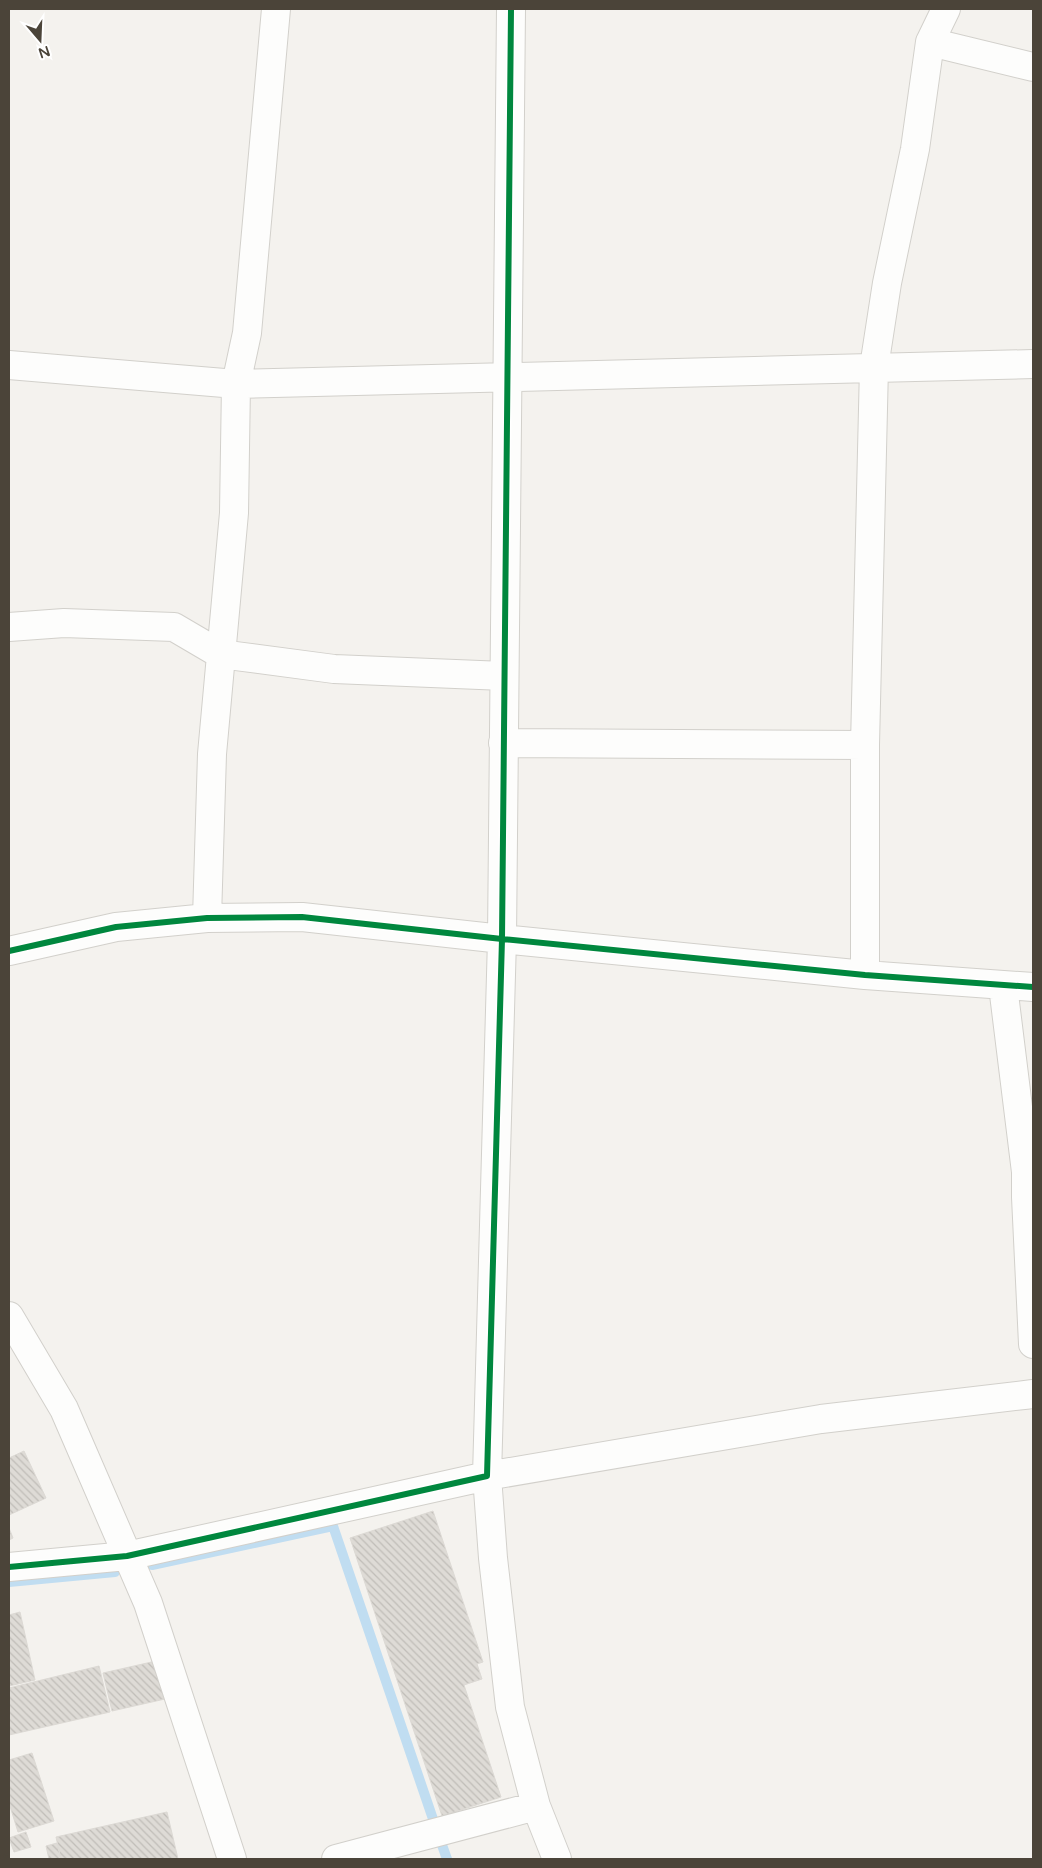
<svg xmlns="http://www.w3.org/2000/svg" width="1042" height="1868" font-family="'Varela Round',sans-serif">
	<defs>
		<pattern id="building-back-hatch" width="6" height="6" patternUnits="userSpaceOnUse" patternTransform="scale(1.25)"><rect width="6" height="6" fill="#dedbd6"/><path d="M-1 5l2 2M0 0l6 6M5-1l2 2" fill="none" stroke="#c0bdb8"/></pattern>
	</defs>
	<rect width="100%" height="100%" fill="#f4f2ee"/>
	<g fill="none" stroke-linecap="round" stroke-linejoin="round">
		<!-- stream -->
		<path stroke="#c0ddf1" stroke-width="10" d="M152,1565L333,1526L434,1822
			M9,1582L115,1572
			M442,1845L447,1859"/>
	</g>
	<!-- building -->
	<path fill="url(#building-back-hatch)" stroke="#dcd9d4" d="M24,1451L46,1498L9,1515V1458Z
		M433,1511L483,1662L477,1664L482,1679L464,1685L501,1797L442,1816L350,1538Z
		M9,1528L13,1538L9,1540Z
		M20,1612L35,1680L9,1686V1615Z
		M156,1661L165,1699L112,1711L103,1673Z
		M99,1666L110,1712L9,1735V1688Z
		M32,1753L54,1821L18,1832L9,1803V1760Z
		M167,1812L178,1859H61L56,1837Z
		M26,1832L31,1847L14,1852L9,1838Z
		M57,1843L61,1859H49L46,1846Z"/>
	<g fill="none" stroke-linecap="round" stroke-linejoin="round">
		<defs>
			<path id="minor" d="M930,42L1033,67
				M9,365L236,384L1033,364
				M9,627L64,623L174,627L220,654L334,669L504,676
				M503,743L865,745
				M207,918L212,754L234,513L236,384L247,333L276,9
				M9,951L116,927L207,918L302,917L502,939L865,975L1033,987
				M865,975V745L874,367L887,283L915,149L930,42L946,9
				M1003,986L1026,1172V1197L1033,1344
				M9,1316L64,1409L148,1603L232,1859
				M9,1567L127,1556L487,1476L502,939L511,9
				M336,1859L536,1806
				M557,1859L536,1806L510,1707L493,1558L487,1476L821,1419L1033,1394"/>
		</defs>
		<!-- minor casing -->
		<use href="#minor" stroke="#d2d0cb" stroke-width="30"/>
		<!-- minor -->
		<use href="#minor" stroke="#fdfdfc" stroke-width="28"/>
		<defs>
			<path id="cycleway" d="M9,951L116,927L207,918L302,917L502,939L865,975L1033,987
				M9,1567L127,1556L487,1476L502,939L511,9"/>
		</defs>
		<!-- cycleway casing -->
		<use href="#cycleway" stroke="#fff" stroke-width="9"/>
		<!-- cycleway -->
		<use href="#cycleway" stroke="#00873e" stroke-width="6"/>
	</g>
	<!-- border -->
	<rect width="1042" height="1868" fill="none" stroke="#4b4439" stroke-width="20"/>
	<!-- north arrow -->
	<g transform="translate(40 40) rotate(161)" stroke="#ffffff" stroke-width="4" paint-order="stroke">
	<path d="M0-4L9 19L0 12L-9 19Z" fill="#4b4439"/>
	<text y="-8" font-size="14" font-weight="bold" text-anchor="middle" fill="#4b4439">N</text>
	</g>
</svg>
